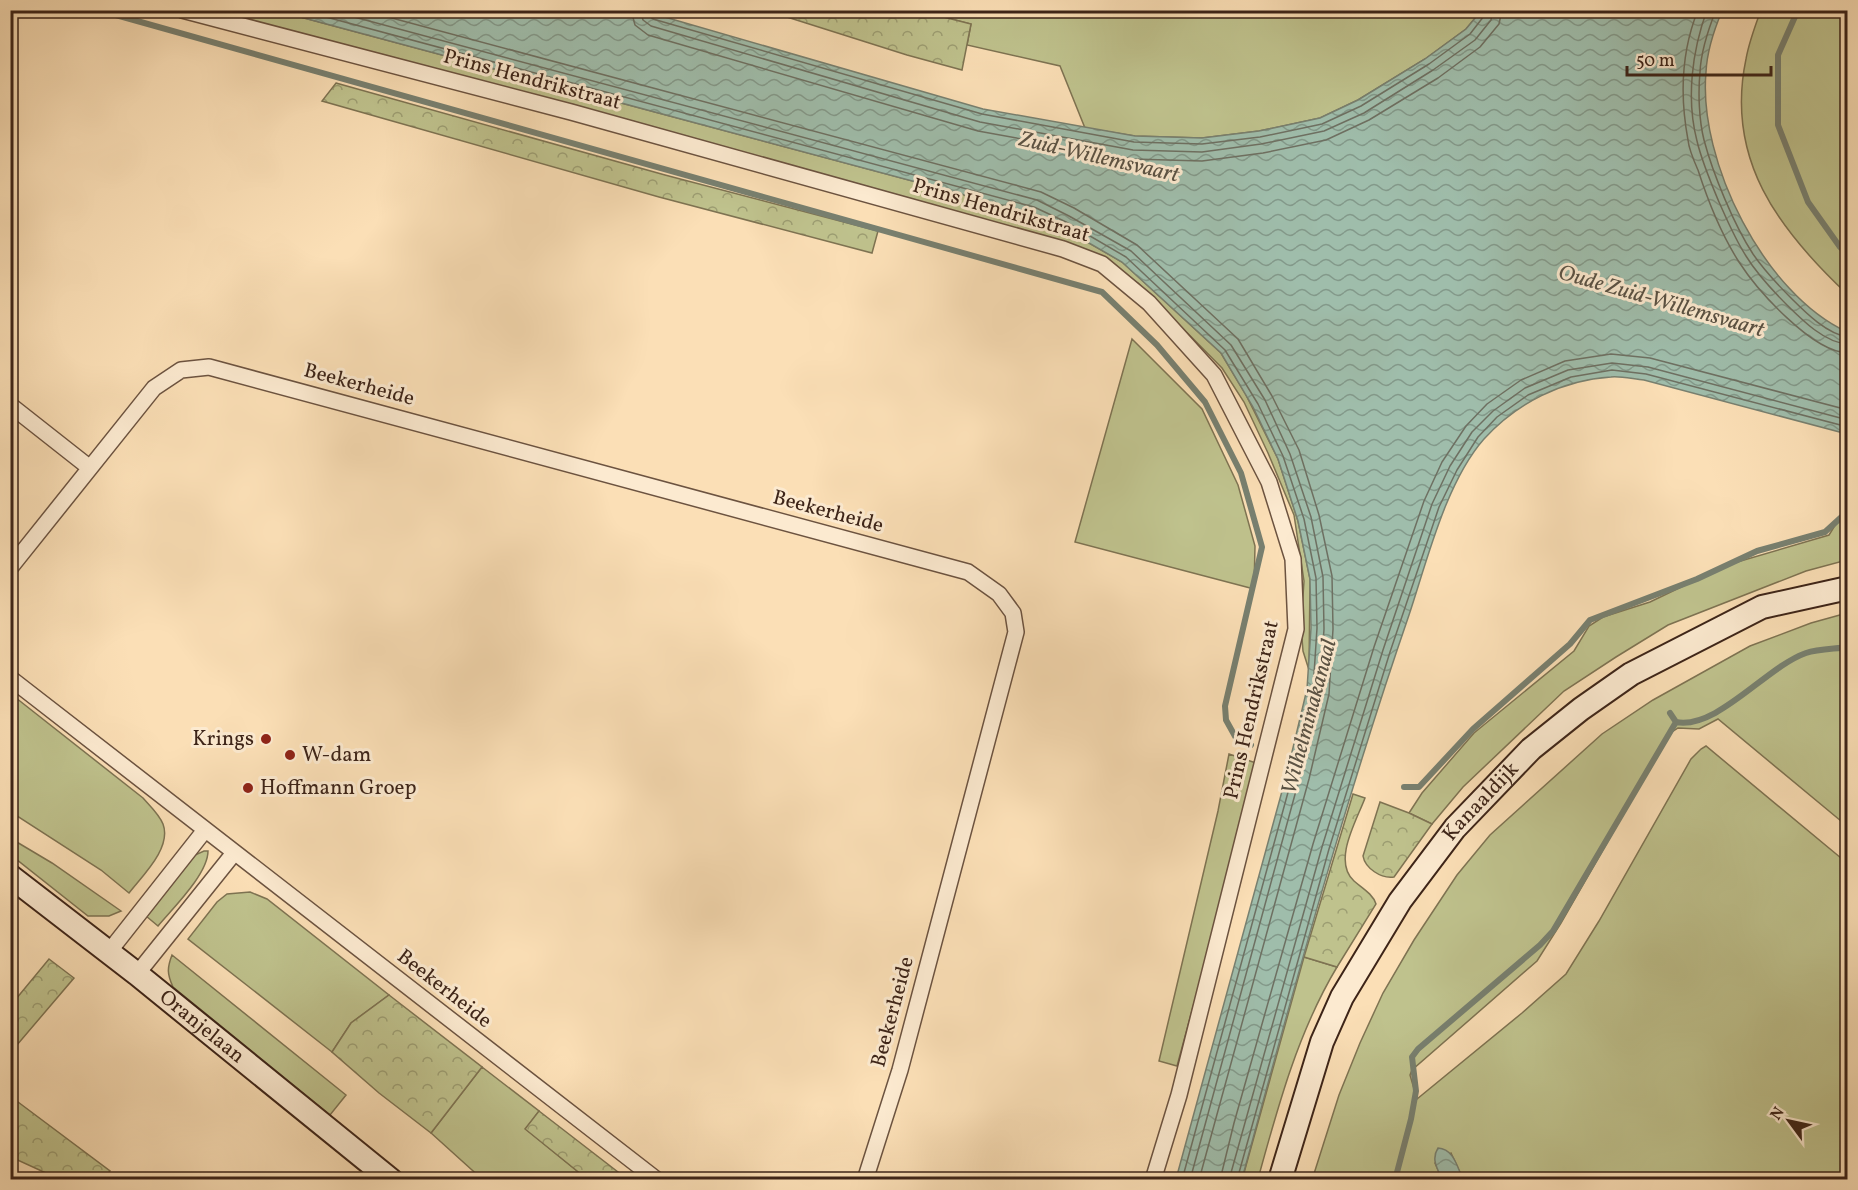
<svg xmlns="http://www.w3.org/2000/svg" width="1858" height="1190" font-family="Vollkorn,serif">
	<defs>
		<pattern id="forest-crowns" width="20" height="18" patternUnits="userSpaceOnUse" patternTransform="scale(1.5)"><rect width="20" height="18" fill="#bfc28d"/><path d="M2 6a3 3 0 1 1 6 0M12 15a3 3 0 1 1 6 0" fill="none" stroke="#9c9d72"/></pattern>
		<pattern id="water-waves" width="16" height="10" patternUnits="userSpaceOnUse" patternTransform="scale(1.5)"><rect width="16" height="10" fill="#9fbdab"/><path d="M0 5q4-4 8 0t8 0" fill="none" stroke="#83998a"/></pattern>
	</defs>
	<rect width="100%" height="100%" fill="#fbdfb6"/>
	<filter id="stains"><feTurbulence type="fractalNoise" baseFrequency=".00333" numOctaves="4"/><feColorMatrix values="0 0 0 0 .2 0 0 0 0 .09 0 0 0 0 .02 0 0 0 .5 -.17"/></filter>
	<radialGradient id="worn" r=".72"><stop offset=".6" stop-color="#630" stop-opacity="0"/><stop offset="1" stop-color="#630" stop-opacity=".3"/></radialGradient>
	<!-- grass -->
	<path fill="#bfc28d" stroke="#7e7352" stroke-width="1.5" d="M1761,10L1847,11V294C1778,229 1725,159 1746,59C1749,42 1755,26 1761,10Z
		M204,11H278L1032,213L1063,228L1122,262L1221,353L1245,393L1278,459L1298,521L1310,579L1309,670L1303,651L1301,626L1304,581L1294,515L1268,453L1244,402L1222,368L1138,283L1094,256Z
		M920,11H1481L1466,29L1425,59L1358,100L1320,118L1259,131L1202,138L1135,136L1085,128L1060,66L967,45L971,24Z
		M1132,339L1202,409L1238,485L1255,546L1254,589L1075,542Z
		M1847,506V560L1806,571L1668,625L1616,657L1564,691L1463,787L1432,824L1409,813L1422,793L1474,733L1574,651L1589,626L1603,617L1650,602L1727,565L1829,535Z
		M1847,613V826L1718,719L1699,729L1678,728L1672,732L1659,752L1561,923L1537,961L1412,1070L1410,1075L1417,1099L1522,1013L1566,974L1599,921L1691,759L1701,749L1706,746L1847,863V1179H1463L1451,1153L1435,1163L1442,1179L1312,1180L1339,1095L1360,1043L1383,993L1414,940L1457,875L1490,835L1602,734L1653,700L1750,646L1811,623Z
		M11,694L143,798C150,806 159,814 163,824C172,848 142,876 129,893L101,870L17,816L11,808Z
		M1229,754L1259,764L1177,1066L1159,1061L1218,811Z
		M10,838L52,863L121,911L109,916H88L11,855Z
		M204,851H208C208,874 173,908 158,926L146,916L195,855Z
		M250,892L267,899L389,995L351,1023L332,1052L188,939L217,902L227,894Z
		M172,955L346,1095L330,1115L173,987C167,974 167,968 172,955Z
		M1304,957L1337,967C1298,1032 1278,1106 1258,1179L1242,1180Z
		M482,1067L539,1111L526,1129L587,1179H499L491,1173L486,1179H482L431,1133Z"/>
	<!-- forest -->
	<path fill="url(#forest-crowns)" stroke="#7e7352" stroke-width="1.5" d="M768,11H920L971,24L962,70L907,55Z
		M336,83L665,175L878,231L872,253L659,197L322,101Z
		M1353,794L1365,798C1357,820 1332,861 1354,881C1362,888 1373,894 1376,904L1337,967L1304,957Z
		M1380,802L1409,813L1432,824L1394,877C1381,879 1365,868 1363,856Z
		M49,959L74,978L11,1052V1005Z
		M389,995L482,1067L431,1133L379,1093L332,1052L351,1023Z
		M10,1096L110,1171L104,1179H59L11,1157Z
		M539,1111L627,1179H587L525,1129Z"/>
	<!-- water -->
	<path fill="url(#water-waves)" stroke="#788070" stroke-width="1.5" d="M278,11H644L983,109L1135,136L1202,138L1259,131L1320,118L1358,100L1425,59L1466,29L1481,11H1722C1714,30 1707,51 1706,72C1698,161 1764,294 1847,332V434L1644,380C1633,379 1621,376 1611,377C1562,380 1517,403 1484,439C1446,482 1427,561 1409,615C1345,801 1293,990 1242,1179H1176L1287,773L1307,689L1311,628L1310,579L1298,521L1278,459L1253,407L1221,353L1122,262L1063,228L1032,213Z
		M1438,1148C1454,1149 1457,1167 1463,1179H1442C1437,1168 1431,1159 1438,1148Z"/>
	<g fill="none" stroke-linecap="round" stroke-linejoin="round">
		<!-- shore -->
		<path stroke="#6e7062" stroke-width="1.5" d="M300,10L1034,207L1066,222L1126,257L1225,350L1258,404L1283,456L1304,519L1316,578L1317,628L1313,690L1293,774L1182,1180
			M328,10L1037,200L1069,216L1131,251L1231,345L1265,400L1290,454L1311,517L1323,577L1324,629L1320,692L1300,776L1190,1180
			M362,10L1041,192L1074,208L1137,245L1238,339L1272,396L1299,450L1319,515L1332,576L1333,629L1329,694L1309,779L1199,1180
			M631,10L635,25L648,35L978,131L1132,159L1202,161L1263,153L1326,140L1369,120L1438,78L1480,47L1499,24L1502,10
			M640,10L643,20L651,26L980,122L1133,150L1202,152L1261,144L1324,131L1364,113L1433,70L1475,40L1491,20L1493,10
			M648,10L649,16L653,19L982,114L1134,142L1202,144L1260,137L1322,124L1361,106L1429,64L1470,34L1484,16L1486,10
			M1698,10C1681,52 1680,97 1688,140C1689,150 1694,161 1698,170C1708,201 1721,234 1739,262C1757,290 1812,352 1848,353
			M1707,10C1692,51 1686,99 1697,141C1702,162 1711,183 1719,202C1727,220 1735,239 1746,256C1757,274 1772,290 1787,305C1802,320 1825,343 1848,344
			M1716,10C1708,30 1701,51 1700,72C1698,93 1699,120 1704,140C1713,174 1734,225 1753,254C1764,270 1778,285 1792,299C1806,313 1827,334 1848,337
			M1220,1180L1234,1123L1313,844L1374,647L1424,501L1442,462L1466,426L1487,404L1521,380L1565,361L1611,354L1650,358L1848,410
			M1229,1180L1322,847L1383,650L1432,504L1450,466L1472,432L1493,411L1525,388L1568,370L1612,363L1648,367L1848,420
			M1237,1180L1329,849L1390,652L1439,507L1457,470L1478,437L1497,417L1528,395L1571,377L1612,370L1646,374L1848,427"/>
		<!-- stream -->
		<path stroke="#788070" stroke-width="6" d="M98,10L1102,292L1157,345L1205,402L1241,473L1262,547L1225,706L1226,720L1236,738L1251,745
			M1798,10L1778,55V125L1808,202L1840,247L1848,254
			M1670,713L1676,722C1717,730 1766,667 1806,653C1818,649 1834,649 1848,647
			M1404,787H1419L1473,729L1570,644L1590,620L1697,579L1757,551L1825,532L1848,511
			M10,1175L21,1180
			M1395,1180L1411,1119L1416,1091L1412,1057L1418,1049L1540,945L1553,931L1676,722"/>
		<defs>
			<path id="minor" d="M182,10L571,112L1063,249L1102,264L1149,303L1214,375L1269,482L1293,559L1296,629L1179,1095L1153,1180
				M10,405L90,468
				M10,568L154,388L181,370L209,367L968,572L999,594L1013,613L1016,632L900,1070L865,1180
				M10,678L657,1180
				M108,953L205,830
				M137,974L234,853"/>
			<g id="secondary">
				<path id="s1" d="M10,876L137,974L391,1180"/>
				<path id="s2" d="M1280,1180L1322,1042L1342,997L1400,901L1455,828L1531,749L1581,709L1631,674L1762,607L1848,588"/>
			</g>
		</defs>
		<!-- minor casing -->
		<use href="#minor" stroke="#6c5340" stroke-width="18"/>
		<!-- secondary casing -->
		<use href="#secondary" stroke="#3d2418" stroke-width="26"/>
		<!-- minor -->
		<use href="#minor" stroke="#fcead0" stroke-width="15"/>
		<!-- secondary -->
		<use href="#secondary" stroke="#fcead0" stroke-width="22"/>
	</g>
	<!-- markers -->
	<g fill="#8f2418" stroke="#fcead0" stroke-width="2">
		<circle cx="266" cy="739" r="6"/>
		<circle cx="290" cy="755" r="6"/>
		<circle cx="248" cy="788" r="6"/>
	</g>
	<g text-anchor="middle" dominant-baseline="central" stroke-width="6" stroke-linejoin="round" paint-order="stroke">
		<!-- street labels -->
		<g font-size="21" fill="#3d2418" stroke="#fcead0">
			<text transform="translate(532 80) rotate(15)">Prins Hendrikstraat</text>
			<text transform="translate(1001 211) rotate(16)">Prins Hendrikstraat</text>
			<text transform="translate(359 385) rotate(15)">Beekerheide</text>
			<text transform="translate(828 512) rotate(15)">Beekerheide</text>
			<text transform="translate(1252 710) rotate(-77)">Prins Hendrikstraat</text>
			<text stroke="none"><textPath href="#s2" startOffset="434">Kanaaldijk</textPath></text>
			<text transform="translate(444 989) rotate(38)">Beekerheide</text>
			<text transform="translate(893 1012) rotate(-75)">Beekerheide</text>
			<text stroke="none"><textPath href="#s1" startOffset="244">Oranjelaan</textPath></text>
		</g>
		<!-- poi labels -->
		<g font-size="21" fill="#3d2418" stroke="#fcead0" text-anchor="start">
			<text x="254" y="739" text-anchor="end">Krings</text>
			<text x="302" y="755">W-dam</text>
			<text x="260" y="788">Hoffmann Groep</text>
		</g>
		<!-- water labels -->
		<g font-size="22" font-style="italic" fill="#5a5244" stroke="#fcead0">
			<text transform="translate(1099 158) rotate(13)">Zuid-Willemsvaart</text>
			<text transform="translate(1661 302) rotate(16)">Oude Zuid-Willemsvaart</text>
			<text transform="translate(1310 717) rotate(-75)">Wilhelminakanaal</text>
		</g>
	</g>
	<!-- margin -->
	<rect width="1858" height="1190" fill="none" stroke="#fbdfb6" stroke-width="36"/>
	<rect x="12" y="12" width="1834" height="1166" fill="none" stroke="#3d2418" stroke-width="3"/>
	<rect x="18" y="18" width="1822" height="1154" fill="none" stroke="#3d2418" stroke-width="1.5"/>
	<!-- north arrow -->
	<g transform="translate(1789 1121) rotate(303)" stroke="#fcead0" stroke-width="4.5" paint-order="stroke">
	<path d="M0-4.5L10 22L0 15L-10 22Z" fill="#3d2418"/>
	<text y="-9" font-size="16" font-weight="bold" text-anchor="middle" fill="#3d2418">N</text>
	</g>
	<!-- scale -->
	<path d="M1627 66v9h144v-9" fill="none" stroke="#3d2418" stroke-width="3"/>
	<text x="1636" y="66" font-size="18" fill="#3d2418" stroke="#fcead0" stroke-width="4.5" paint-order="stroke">50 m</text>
	<rect width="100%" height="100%" filter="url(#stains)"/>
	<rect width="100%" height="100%" fill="url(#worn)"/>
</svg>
